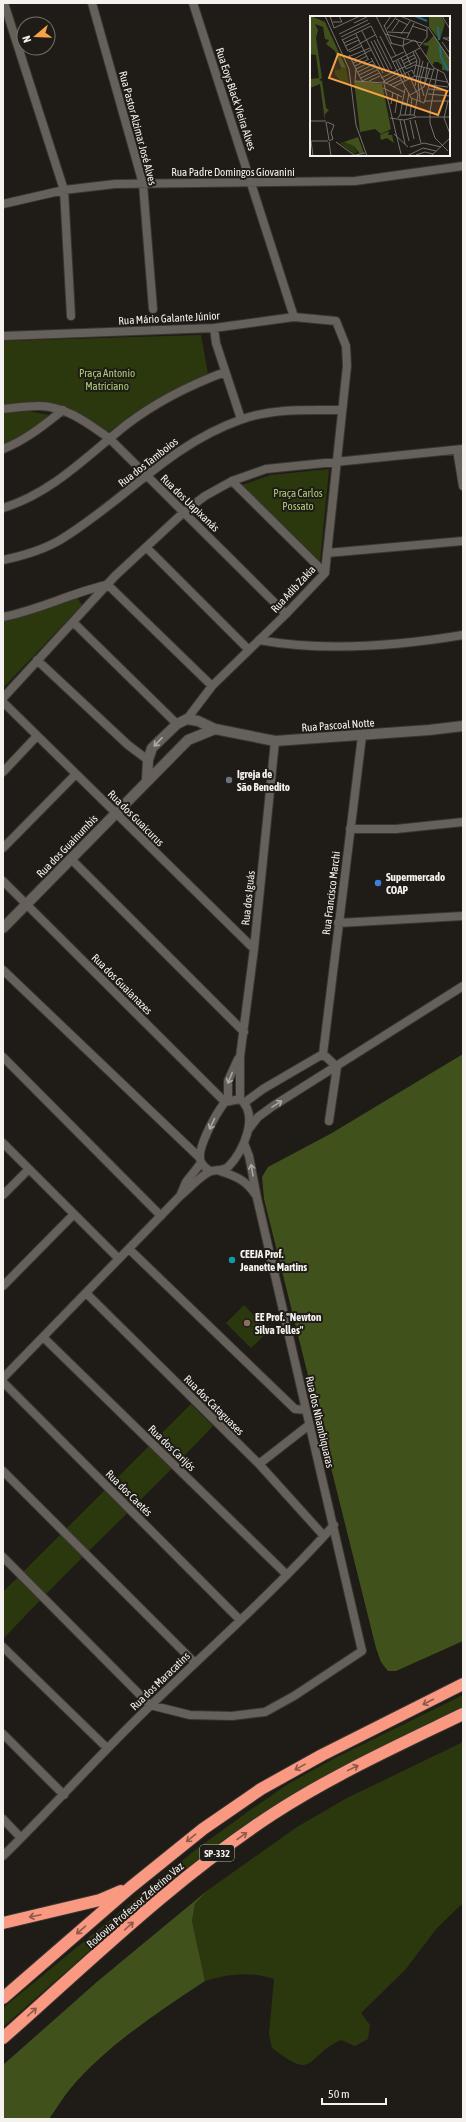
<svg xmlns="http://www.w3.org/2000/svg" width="466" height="2122" font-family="'Asap Condensed',sans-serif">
	<rect width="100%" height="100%" fill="#1f1c17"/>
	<!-- green -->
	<path fill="#2b380d" d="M201,335L208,374C172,388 139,407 109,432C65,402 54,402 3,406V341Z
		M28,411L49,415L29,431L3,446V414Z
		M329,469L320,562L242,485L271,475Z
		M76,596L82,605L3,688V621L44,610Z
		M244,1305L269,1331L251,1348L226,1323Z
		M191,1404L213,1426C145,1498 72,1565 4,1638L3,1592Z
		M463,1695V1708C393,1742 322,1774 257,1817C166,1878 86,1955 3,2027V2008L194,1851L246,1813L288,1784L335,1758Z
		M463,1742V1903L437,1928L405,1970L361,2013L370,2025L368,2039L355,2046L341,2040C304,2057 316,2082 272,2048L269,2034L274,1979C251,1971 228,1974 205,1981L192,1921L195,1904L208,1890L297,1827L347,1798Z"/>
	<!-- forest -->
	<path fill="#41511c" d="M463,1054V1641L396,1671H388L381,1662L376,1648L264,1199L262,1177L268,1167L332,1133Z
		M208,1890L195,1904L192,1921L205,1981C157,2013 107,2045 70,2089C62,2099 56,2109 49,2119H3V2065L98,1981Z"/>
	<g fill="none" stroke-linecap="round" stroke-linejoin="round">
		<defs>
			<path id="minor" d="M4,3L64,190L71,316
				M92,3L143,184L153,309
				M193,3L294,317
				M3,204L64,190L115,184L355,181L463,166
				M214,328L216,343L241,419
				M3,336L214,328L294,317L336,321L346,346L347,366L325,573L286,614L212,686L187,719
				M3,409C14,408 26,406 37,406C65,405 89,424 110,439L286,614
				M3,449C26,440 44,425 63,410
				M457,450L463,486
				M232,481L325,573
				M3,508C52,493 87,456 126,425C156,402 190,385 225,372
				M146,547L249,650
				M327,553L463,541
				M3,560C22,556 43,550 60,540C123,502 169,445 240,420C272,408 308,410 342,410
				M107,584L212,686
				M3,617C39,610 71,593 106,585
				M73,622L177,724
				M259,640C325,652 397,646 463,635
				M37,660L128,745L148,760
				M3,698L115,576L185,511L205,496L232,481L266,469L463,449
				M3,702L254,949
				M3,772L37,736
				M350,829H396L463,822
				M3,848L76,774
				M71,859L244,1032
				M3,881L225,1102
				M338,923L463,916
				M3,970L200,1158
				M3,1057L161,1216
				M337,1067L323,1054L362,736
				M240,1099V1057L254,949L275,741
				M228,1100V1081L238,1059
				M244,1103L263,1089L323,1054
				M329,1121L337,1067
				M248,1130L258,1117L273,1106L463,986
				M3,1143L119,1259
				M220,1171C235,1176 246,1180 255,1194
				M181,1194L186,1182L201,1163
				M3,1195L29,1169
				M129,1249L295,1409L306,1410
				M3,1286L74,1214
				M86,1293L259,1464L324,1536
				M43,1337L286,1574
				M3,1378L180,1196C189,1189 199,1177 209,1172C215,1169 223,1172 229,1166C243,1152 260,1115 240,1099L225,1102C217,1112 195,1150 201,1162C203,1166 207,1169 210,1171
				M3,1382L240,1620
				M259,1464L309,1425
				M3,1471L195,1663
				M3,1557L150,1705L190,1715L232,1716L265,1712L294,1696L362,1651L257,1198L249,1156L244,1143
				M3,1647L107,1748
				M3,1734L64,1795
				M3,1819L21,1838
				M3,1856C53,1807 99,1755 149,1707C211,1647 277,1589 334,1525"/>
			<path id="tertiary" d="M147,781L148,760L152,748L177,724L187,719L198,721L215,729L275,741L429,730L463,726
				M3,928L188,740L215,729"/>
			<path id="motorway" d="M3,1923L100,1900L121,1891
				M3,1998L131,1887L203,1829L261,1789L322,1755L463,1684
				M3,2038C90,1961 175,1878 273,1814C333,1775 399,1745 463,1714"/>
		</defs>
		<!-- minor casing -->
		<use href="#minor" stroke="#383533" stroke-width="10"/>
		<!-- tertiary casing -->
		<use href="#tertiary" stroke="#383533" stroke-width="12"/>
		<!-- motorway casing -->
		<use href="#motorway" stroke="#383533" stroke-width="14"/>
		<!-- minor -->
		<use href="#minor" stroke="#65605a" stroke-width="8"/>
		<!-- tertiary -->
		<use href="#tertiary" stroke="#65605a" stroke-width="10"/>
		<!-- motorway -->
		<use href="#motorway" stroke="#fa9981" stroke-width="12"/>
	</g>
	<!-- one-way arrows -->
	<defs><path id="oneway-shaft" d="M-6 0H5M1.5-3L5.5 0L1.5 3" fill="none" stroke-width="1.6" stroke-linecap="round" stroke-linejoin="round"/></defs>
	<g stroke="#aca8a4">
		<use href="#oneway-shaft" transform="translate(158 742) rotate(133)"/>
		<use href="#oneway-shaft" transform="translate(230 1078) rotate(112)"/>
		<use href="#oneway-shaft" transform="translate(277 1104) rotate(-32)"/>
		<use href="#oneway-shaft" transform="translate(212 1124) rotate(115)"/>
		<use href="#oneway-shaft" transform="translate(252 1170) rotate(-100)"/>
	</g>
	<g stroke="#8c5a4c">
		<use href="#oneway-shaft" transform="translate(428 1702) rotate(153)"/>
		<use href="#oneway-shaft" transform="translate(300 1767) rotate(151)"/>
		<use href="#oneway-shaft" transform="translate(353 1768) rotate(-26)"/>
		<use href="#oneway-shaft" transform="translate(242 1836) rotate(-35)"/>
		<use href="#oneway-shaft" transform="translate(191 1838) rotate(141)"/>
		<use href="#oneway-shaft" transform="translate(35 1916) rotate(168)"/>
		<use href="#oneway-shaft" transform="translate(129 1926) rotate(-42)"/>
		<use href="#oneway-shaft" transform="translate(81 1930) rotate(139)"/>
		<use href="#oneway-shaft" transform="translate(32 2012) rotate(-42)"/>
	</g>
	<!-- markers -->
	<circle fill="#6b7280" stroke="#1f1c17" stroke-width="1.5" cx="229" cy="780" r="4"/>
	<circle fill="#3f7fe0" stroke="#1f1c17" stroke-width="1.5" cx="378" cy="883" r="4"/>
	<circle fill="#0f9aa8" stroke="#1f1c17" stroke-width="1.5" cx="232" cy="1260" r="4"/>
	<circle fill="#8d6e63" stroke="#1f1c17" stroke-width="1.5" cx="247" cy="1323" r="4"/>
	<g text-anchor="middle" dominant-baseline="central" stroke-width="4" stroke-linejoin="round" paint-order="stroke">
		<!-- shield labels -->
		<rect fill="#1f1c17" stroke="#b4b1ae" stroke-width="1" x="200" y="1845" width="34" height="16" rx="3"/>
		<g font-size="10" font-weight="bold" fill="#f4f1ee">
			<text x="217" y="1853">SP-332</text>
		</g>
		<!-- street labels -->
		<g font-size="11" fill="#f4f1ee" stroke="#1f1c17">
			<text transform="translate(236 99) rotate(72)">Rua Eoys Black Vieira Alves</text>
			<text transform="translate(138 128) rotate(75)">Rua Pastor Alzimar José Alves</text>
			<text x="233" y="172">Rua Padre Domingos Giovanini</text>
			<text transform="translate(169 318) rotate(-3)">Rua Mário Galante Júnior</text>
			<text transform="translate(148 462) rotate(-38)">Rua dos Tamboios</text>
			<text transform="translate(190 503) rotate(44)">Rua dos Uapixanás</text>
			<text transform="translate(293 589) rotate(-47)">Rua Adib Zakia</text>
			<text transform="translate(338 725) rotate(-4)">Rua Pascoal Notte</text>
			<text transform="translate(136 818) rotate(45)">Rua dos Guaicurus</text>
			<text transform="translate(67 846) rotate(-46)">Rua dos Guainumbis</text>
			<text transform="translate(331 893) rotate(-83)">Rua Francisco Marchi</text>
			<text transform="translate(248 898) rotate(-84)">Rua dos Iguás</text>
			<text transform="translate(122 984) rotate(45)">Rua dos Guaianazes</text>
			<text transform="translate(214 1405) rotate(45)">Rua dos Cataguases</text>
			<text transform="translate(320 1422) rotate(77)">Rua dos Nhambiquaras</text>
			<text transform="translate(172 1448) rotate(44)">Rua dos Carijós</text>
			<text transform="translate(129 1493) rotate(45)">Rua dos Caetés</text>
			<text transform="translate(160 1681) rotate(-44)">Rua dos Maracatins</text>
			<text transform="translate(135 1905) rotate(-41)">Rodovia Professor Zeferino Vaz</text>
		</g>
		<!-- park labels -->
		<g font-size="11" fill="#afcb7a" stroke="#1f1c17">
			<text x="107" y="373">Praça Antonio<tspan x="107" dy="13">Matriciano</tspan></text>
			<text x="298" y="493">Praça Carlos<tspan x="298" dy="13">Possato</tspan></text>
		</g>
		<!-- poi labels -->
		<g font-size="11" font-weight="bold" fill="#f4f1ee" stroke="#1f1c17" text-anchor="start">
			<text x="237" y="774">Igreja de<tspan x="237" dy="13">São Benedito</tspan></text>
			<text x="386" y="877">Supermercado<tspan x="386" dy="13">COAP</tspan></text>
			<text x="240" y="1254">CEEJA Prof.<tspan x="240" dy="13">Jeanette Martins</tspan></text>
			<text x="255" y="1317">EE Prof. "Newton<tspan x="255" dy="13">Silva Telles"</tspan></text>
		</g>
	</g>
	<!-- overview -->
	<g transform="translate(310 16)">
		<rect width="140" height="140" fill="#1f1c17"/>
		<path d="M31,51L36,52L39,69L32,67L25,58V54H30ZM34,126L44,130L47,136L44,138L29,127Z" fill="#2b380d"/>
		<path d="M1,0L15,6L36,52L31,51L25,35L16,28L19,24L15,23L13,11L5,8L8,14L6,22L12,62L9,64L12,65L16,92L19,94L15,98V105L10,68L0,72V63L9,62L6,39L0,38ZM119,0H131L135,7L130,24L119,11ZM124,19L139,41L140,55L132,54V49L128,46H124L123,49L116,40L119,30L113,29L114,27L118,26ZM44,65L72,68L81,113L71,118L65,113L50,116ZM79,115L78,119H82L84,127L77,122L71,124L70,119ZM48,121L54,137L50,138L44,130L34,126Z" fill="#41511c"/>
		<path fill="none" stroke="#1b6c80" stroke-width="2" d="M105,0L117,5M128,11L129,24M130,30L131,41L138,55"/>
		<path fill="none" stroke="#74716d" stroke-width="1" d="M15,0L39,53L46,109L57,140M20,0L24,12M66,0L86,40M90,0L117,11M132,0L140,13M86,3L98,9M23,6H32L29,0M44,7L57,1M74,9L82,28M61,10L67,22M74,10L81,0M102,10L117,15M118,11L140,44M24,12L50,0M77,13L87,0M52,15L73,57M82,15L89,5M78,16L100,17M29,18L58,4M46,18L58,43M75,18L112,27M91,18L100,5M70,20L96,73M31,21L60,7M94,22L93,31L101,49M97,22L104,7M140,22H133L140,25M32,23L38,35M67,23L82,53M32,24L61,10M64,24L79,54M105,24L124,52L134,57M61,25L76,56M132,26L139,36M34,27L47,21M80,27L92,30L104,24M35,30L49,24M109,31L117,21V11M37,35L65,19M39,36L52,30M103,36L107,45L104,57M39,39L52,65M38,41L60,32M61,42L76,68L73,65M81,42L94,36M91,42L96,53L105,49L124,54M42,44L61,34M88,44L98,64M63,45L46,53L45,65L74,67M86,45L95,65M92,45L104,39M83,46L110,32M43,47L57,40M93,48L105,42M45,50L59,43M128,53L120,95V107L125,122L138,135M48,56L64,48M98,57L108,79L104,99M134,57L140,72M49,59L66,51M51,62L67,54M71,62L107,45M52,65L69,57M59,65L70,60M74,65L88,57M76,67L102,54L105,60M76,67L94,76M74,68L91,138M80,69L91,64M121,69L138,71M105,70L110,44L105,35M83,71L105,60L137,66M114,71L118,46M73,72L92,81M96,72L101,82L114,87L124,52M119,73L140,75M118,78L140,80M100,79L114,71L120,52M114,80L110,66L114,52M110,85L108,65L113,45M115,85H140M138,85L134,102L140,118M81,88L83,76M91,88L105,91M85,97L88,78M90,99L95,73M95,99L99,77M100,99L102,82M80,102L94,104L106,101M88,102L90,99H104L106,101H140M90,104L95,128M94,104L99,125M100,104L104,123M105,104L111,127M0,105H16M16,106L19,124M17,106L24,109L21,117L23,123L19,125M84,118L98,131M0,125H18M1,125L3,140M19,126L21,140M26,126L44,139M100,131L114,127L131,131M106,139L115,136L123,138M41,140L55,137M97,140L113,132L126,135M121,140L140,122"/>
		<path fill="#f6a247" fill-opacity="0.15" stroke="#f6a247" stroke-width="2" d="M28,38L137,75L128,99L19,62Z"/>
		<rect width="140" height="140" fill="none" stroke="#f4f1ee" stroke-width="2"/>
	</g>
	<!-- border -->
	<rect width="466" height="2122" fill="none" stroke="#f4f1ee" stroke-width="8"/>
	<!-- north arrow -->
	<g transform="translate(36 36) rotate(251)"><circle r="19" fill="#1f1c17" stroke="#74716d"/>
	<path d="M0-3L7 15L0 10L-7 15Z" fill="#f6a247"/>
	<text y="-6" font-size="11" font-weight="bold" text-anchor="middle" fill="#f4f1ee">N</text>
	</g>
	<!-- scale -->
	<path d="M322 2098v6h64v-6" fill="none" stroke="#f4f1ee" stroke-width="2"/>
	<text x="328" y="2098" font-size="12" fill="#f4f1ee" stroke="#1f1c17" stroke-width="3" paint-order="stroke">50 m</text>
</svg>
